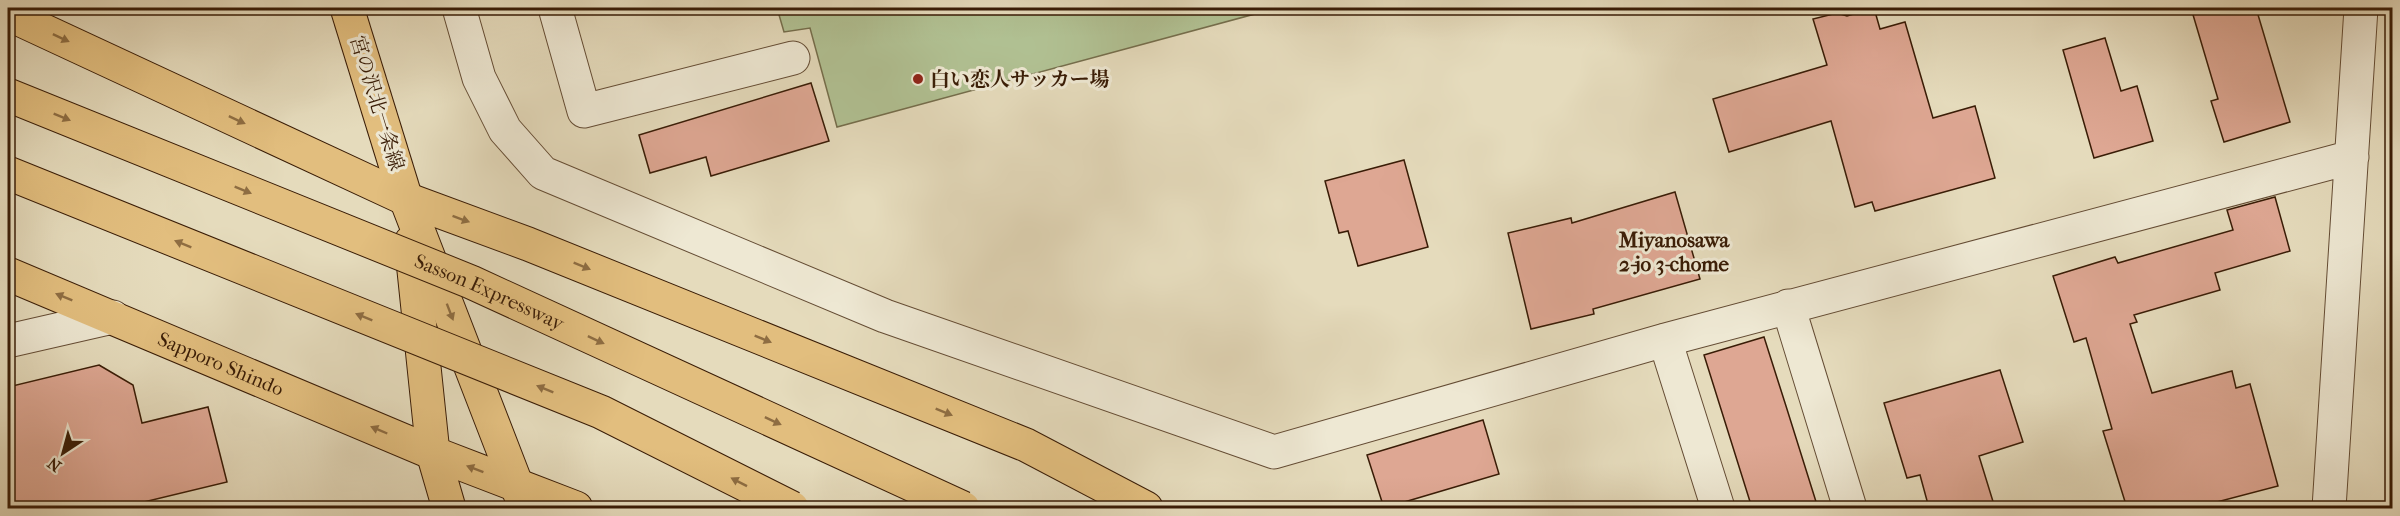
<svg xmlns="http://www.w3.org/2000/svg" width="2400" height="516" font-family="'IM FELL French Canon','Noto Serif JP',serif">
	<rect width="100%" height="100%" fill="#e5dbbc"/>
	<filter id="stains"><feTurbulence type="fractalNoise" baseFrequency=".00333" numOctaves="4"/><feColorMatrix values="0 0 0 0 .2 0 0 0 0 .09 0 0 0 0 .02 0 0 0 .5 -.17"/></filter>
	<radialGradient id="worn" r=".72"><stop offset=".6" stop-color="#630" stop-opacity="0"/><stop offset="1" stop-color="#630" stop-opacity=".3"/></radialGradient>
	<!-- green -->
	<path fill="#b1c193" stroke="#756e4c" stroke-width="1.5" d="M777,8H1277L837,127L810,28L784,32Z"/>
	<!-- building -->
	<path fill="#dea793" stroke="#391c06" stroke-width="1.5" d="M1874,8L1880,29L1905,22L1933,118L1975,106L1995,178L1875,211L1872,202L1855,207L1831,121L1729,152L1713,99L1827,65L1813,19L1837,13L1847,16Z
		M2191,8H2256L2290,122L2224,142L2211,101L2218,99Z
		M2105,38L2121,91L2137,86L2153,141L2094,158L2063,50Z
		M811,83L829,141L711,176L706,157L650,173L639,135Z
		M1404,160L1428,247L1358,266L1348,231L1339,233L1325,181Z
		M1675,192L1700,279L1593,309L1594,314L1531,329L1508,233L1571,218L1572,223Z
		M2275,197L2290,251L2215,273L2220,290L2134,315L2137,322L2130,324L2152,393L2232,371L2236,388L2250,384L2278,486L2194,508H2127L2103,431L2112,429L2086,338L2074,342L2053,276L2115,257L2118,263L2233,230L2227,210Z
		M1764,337L1786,406L1818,508H1752L1704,355Z
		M99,365L133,385L142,423L208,407L227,482L119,508H8V387Z
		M2000,370L2023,442L1979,456L1995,508H1929L1920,475L1907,478L1884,403Z
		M1483,420L1499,474L1384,508L1367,455Z"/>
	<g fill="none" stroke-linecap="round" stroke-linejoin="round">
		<defs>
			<path id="minor" d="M459,8L479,78L505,130L543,173L885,316L1274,452L1665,340L2352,157
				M555,8L584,111L793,58
				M1788,306L1850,508
				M1665,340L1718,508
				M8,341L113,317
				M2329,508L2361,8"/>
			<path id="major" d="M347,8L406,199"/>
			<g id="highway">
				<path d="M8,14L406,199L528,244L1026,445L1146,508"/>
				<path d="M406,199L522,499"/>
				<path d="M411,242L433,453L449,508"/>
				<path id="s1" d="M8,274L433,453L576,508"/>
			</g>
		</defs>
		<!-- minor casing -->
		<use href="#minor" stroke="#644c34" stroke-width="35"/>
		<!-- major casing -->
		<use href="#major" stroke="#391c06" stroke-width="35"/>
		<!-- highway casing -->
		<use href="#highway" stroke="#391c06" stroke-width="35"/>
		<!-- minor -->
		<use href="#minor" stroke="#eee8d3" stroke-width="33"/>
		<!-- major -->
		<use href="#major" stroke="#e2be7e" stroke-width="33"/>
		<!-- highway -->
		<use href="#highway" stroke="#e2be7e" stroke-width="33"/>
		<defs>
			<g id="highway-bridge">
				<path id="s2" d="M8,95L471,282L963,508"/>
				<path d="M8,173L601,412L792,508"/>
			</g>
		</defs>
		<!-- highway-bridge casing -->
		<use href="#highway-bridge" stroke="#391c06" stroke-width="35" stroke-linecap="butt"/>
		<!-- highway-bridge -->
		<use href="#highway-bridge" stroke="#e2be7e" stroke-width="33"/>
	</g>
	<!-- one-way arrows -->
	<defs><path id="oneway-solid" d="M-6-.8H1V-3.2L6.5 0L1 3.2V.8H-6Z" transform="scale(1.5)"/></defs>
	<g fill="#8e6d42">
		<use href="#oneway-solid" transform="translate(61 38) rotate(25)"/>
		<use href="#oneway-solid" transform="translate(62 117) rotate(22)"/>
		<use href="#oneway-solid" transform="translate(237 120) rotate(25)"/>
		<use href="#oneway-solid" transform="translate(243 190) rotate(22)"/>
		<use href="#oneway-solid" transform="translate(461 219) rotate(20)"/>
		<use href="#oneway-solid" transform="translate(183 244) rotate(-158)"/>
		<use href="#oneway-solid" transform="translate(582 266) rotate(22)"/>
		<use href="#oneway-solid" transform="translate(64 297) rotate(-158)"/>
		<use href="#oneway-solid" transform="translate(450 312) rotate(69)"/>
		<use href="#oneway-solid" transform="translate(364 317) rotate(-158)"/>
		<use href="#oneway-solid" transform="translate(763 339) rotate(22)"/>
		<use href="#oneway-solid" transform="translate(596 340) rotate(25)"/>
		<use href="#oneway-solid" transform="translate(545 389) rotate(-158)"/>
		<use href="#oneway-solid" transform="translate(944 412) rotate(22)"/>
		<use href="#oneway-solid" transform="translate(773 421) rotate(25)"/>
		<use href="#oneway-solid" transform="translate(379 430) rotate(-157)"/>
		<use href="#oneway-solid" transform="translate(475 469) rotate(-159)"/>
		<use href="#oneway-solid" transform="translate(739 482) rotate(-153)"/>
	</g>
	<!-- markers -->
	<circle fill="#8f2418" stroke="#eee8d3" stroke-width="2" cx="918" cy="79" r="6"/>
	<g text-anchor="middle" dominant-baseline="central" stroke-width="6" stroke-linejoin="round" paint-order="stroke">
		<!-- poi labels -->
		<g font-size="20" font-weight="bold" fill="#391c06" stroke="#eee8d3" text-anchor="start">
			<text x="930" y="79">白い恋人サッカー場</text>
		</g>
		<!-- street labels -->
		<g font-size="20" fill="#391c06" stroke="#eee8d3">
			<text transform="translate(377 103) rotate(73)">宮の沢北一条線</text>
			<text stroke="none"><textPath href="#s2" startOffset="520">Sasson Expressway</textPath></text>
			<text stroke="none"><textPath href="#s1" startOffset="231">Sapporo Shindo</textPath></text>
		</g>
		<!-- neighbourhood labels -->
		<g font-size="21" font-weight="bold" fill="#391c06" stroke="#eee8d3">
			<text x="1674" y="240">Miyanosawa<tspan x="1674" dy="24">2-jo 3-chome</tspan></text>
		</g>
	</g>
	<!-- margin -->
	<rect width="2400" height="516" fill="none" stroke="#e5dbbc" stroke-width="30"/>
	<rect x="9" y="9" width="2382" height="498" fill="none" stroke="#391c06" stroke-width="3"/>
	<rect x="15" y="15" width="2370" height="486" fill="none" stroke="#391c06" stroke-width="1.5"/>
	<!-- north arrow -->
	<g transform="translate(63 453) rotate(216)" stroke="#eee8d3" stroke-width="4.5" paint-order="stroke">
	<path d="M0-4.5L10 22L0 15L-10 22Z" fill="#391c06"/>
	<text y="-9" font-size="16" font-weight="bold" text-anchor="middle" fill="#391c06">N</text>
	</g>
	<rect width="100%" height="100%" filter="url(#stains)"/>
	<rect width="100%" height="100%" fill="url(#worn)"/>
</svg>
